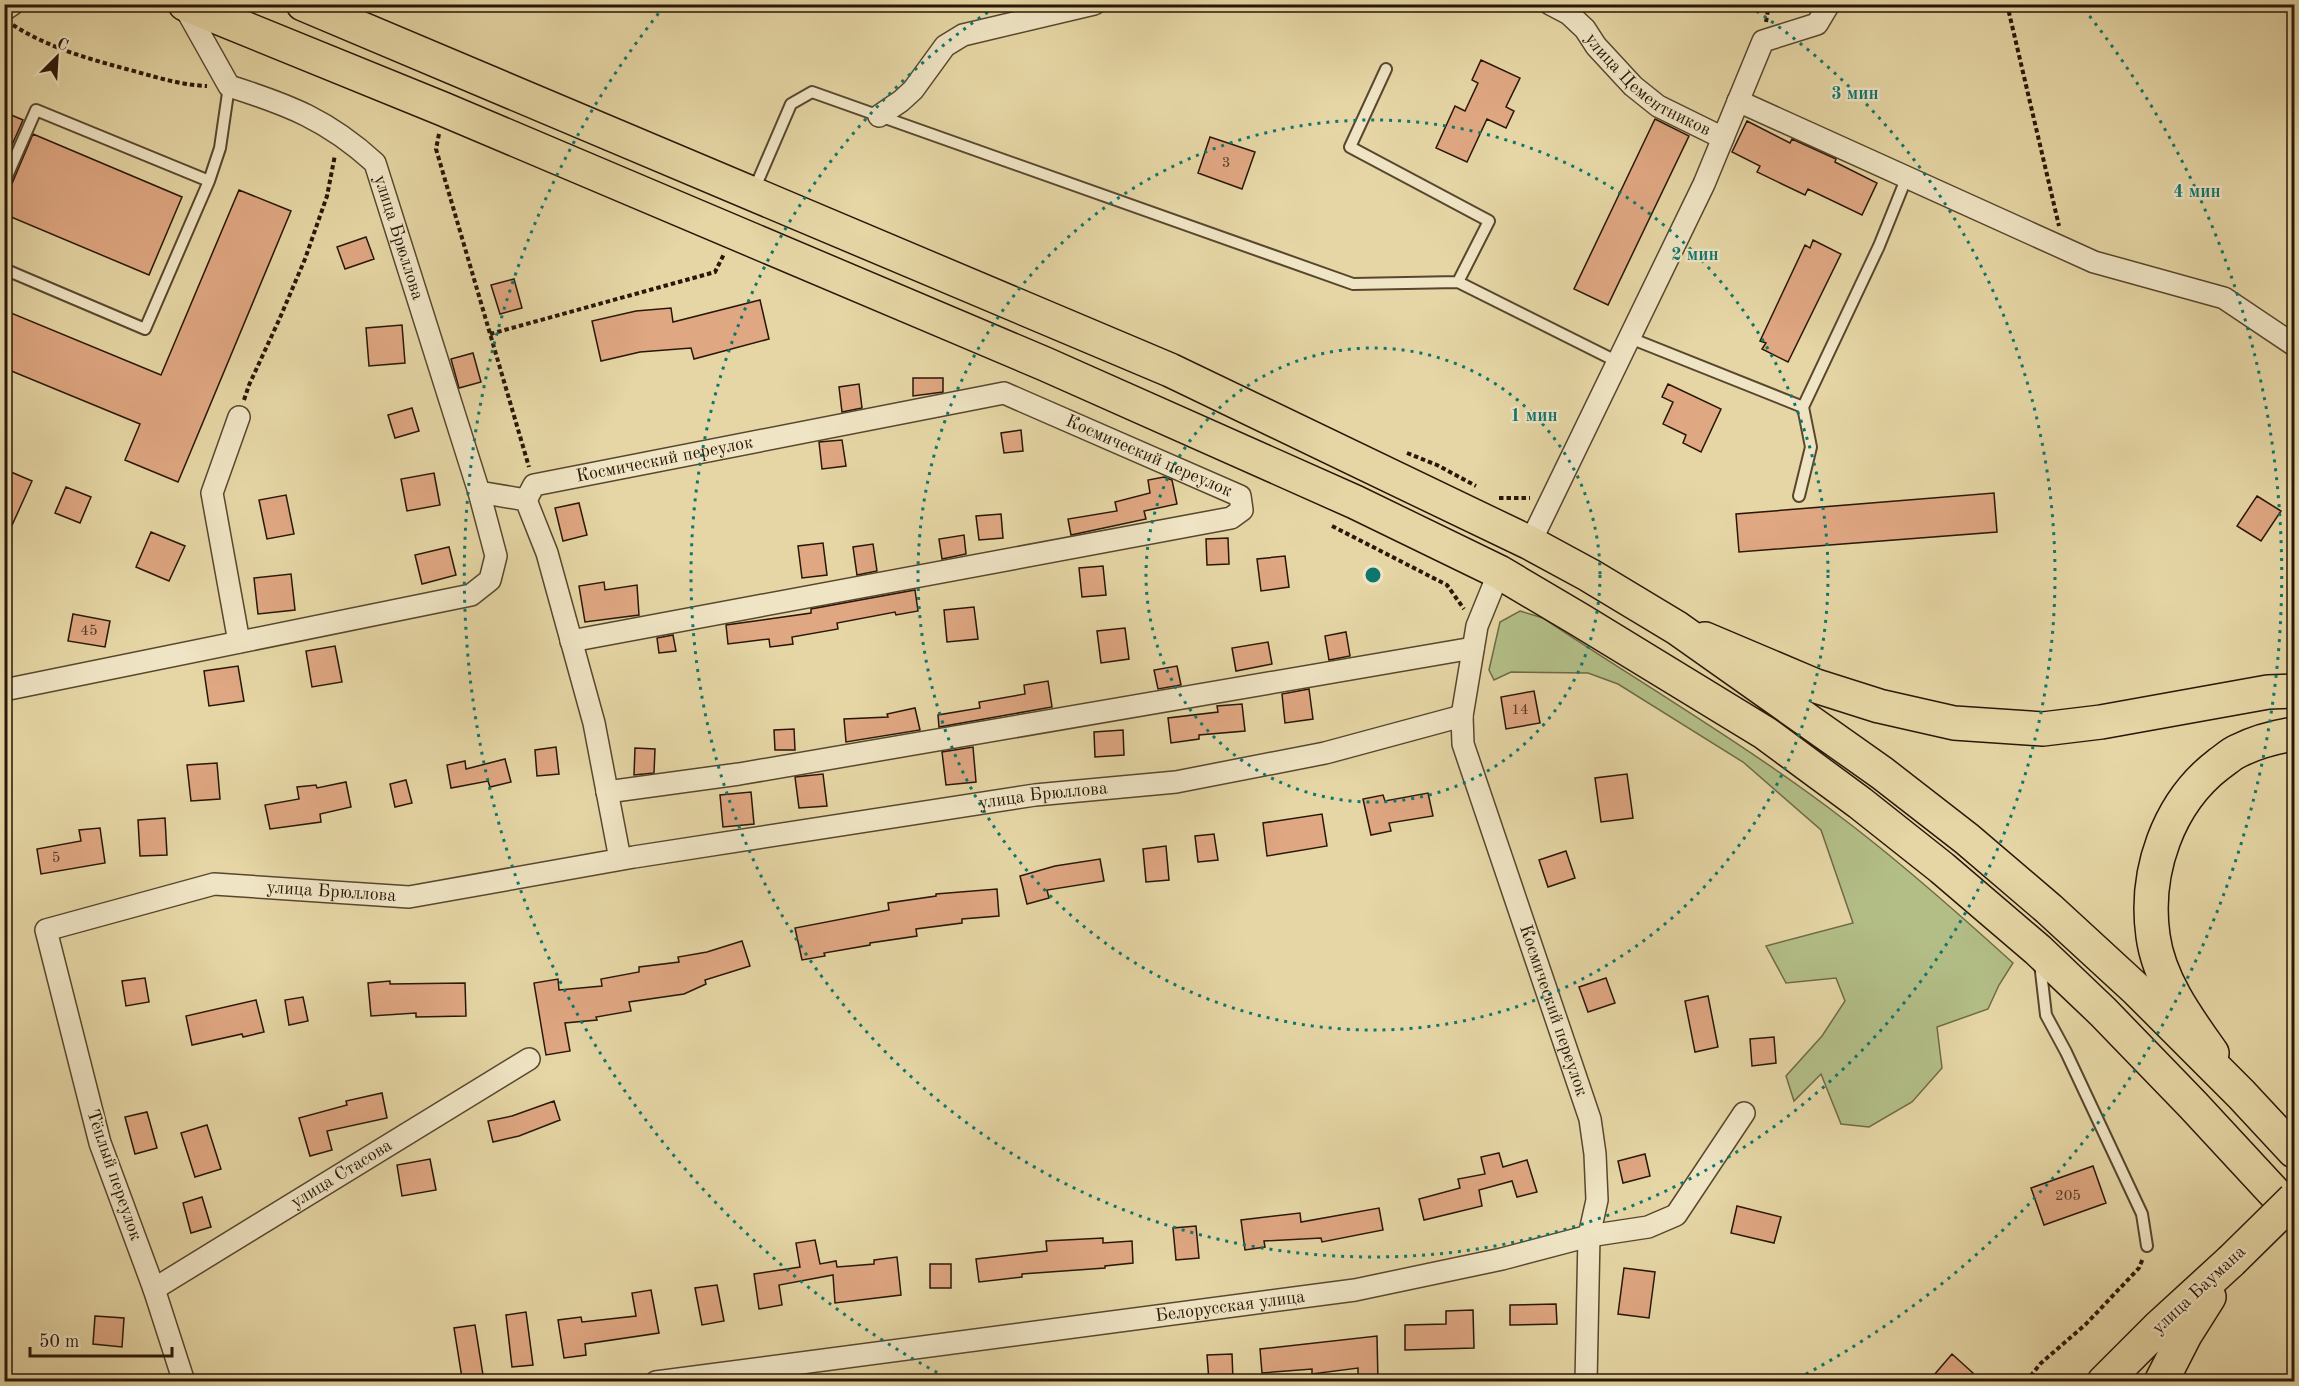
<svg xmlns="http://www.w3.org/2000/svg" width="2299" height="1386" font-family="'Old Standard TT',serif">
	<rect width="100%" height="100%" fill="#e6d6a5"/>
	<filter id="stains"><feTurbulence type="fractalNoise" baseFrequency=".00333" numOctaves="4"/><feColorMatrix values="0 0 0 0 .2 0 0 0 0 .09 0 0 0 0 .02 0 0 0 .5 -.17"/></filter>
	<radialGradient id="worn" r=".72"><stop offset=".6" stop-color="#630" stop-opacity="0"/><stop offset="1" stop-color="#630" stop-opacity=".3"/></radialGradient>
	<!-- green -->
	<path fill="#b3be87" stroke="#6e6a47" stroke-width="1.5" d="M1520,611L1543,618C1644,685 1750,747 1846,821C1904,865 1959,914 2013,963L1999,985L1988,1009L1937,1027L1942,1068L1912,1102L1869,1127L1841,1124L1821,1074L1794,1101L1786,1076L1822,1036L1845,1001L1836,978L1786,983L1766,946L1853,923L1821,830L1743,762L1618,684L1588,673L1511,672L1494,680L1489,670L1500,622Z"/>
	<!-- building -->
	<path fill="#dfa782" stroke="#281707" stroke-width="1.5" d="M1481,60L1520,78L1506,107L1514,111L1506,128L1487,119L1467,162L1436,148L1455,106L1465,111L1478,83L1472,80Z
		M4,112L23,120L4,163Z
		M1655,119L1689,136L1608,305L1574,289Z
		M1747,121L1790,143L1792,139L1836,159L1835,162L1877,183L1862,215L1808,189L1805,195L1757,172L1760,166L1732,152Z
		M33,134L182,197L149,275L4,214V190L11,186Z
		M1210,137L1255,152L1242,189L1198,173Z
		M239,190L291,211L178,482L125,460L140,424L4,368V310L161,375Z
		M366,237L374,259L345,269L337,247Z
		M1813,240L1841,254L1788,362L1762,349L1766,343L1760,341L1805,245L1810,248Z
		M514,279L522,308L500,314L491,285Z
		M760,300L769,339L694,359L691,348L640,352L601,361L592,321L636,311L671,308L673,322Z
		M402,325L405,363L369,366L366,328Z
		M473,353L481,382L459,388L451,359Z
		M913,378H943V392L913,396Z
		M859,384L862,408L842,412L839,387Z
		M1668,384L1721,409L1701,452L1683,443L1686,435L1663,424L1673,402L1662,397Z
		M412,408L419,431L395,438L388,415Z
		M1021,430L1023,451L1004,453L1001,433Z
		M842,440L846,466L822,469L819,442Z
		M4,469L32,481L4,543Z
		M434,473L440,505L407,511L401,479Z
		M1164,477L1172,480L1177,504L1144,511L1146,519L1071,535L1068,519L1117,511L1115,502L1150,493L1148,480Z
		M66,487L91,497L80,523L55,513Z
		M1994,493L1997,532L1739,552L1736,514Z
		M286,495L294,534L267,539L259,500Z
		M2257,496L2281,511L2261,541L2237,526Z
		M579,503L587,535L563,541L555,508Z
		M1001,514L1003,538L979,540L976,516Z
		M151,532L185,546L169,581L136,567Z
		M964,535L966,554L942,559L939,539Z
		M1228,538L1229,564L1207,565L1206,539Z
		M823,543L827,575L802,578L798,546Z
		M873,544L877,571L857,575L853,547Z
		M449,547L456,575L422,584L415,555Z
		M1285,556L1289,587L1261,591L1257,559Z
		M1103,566L1106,595L1082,597L1079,568Z
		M291,574L295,610L258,614L254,578Z
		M604,582L605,590L637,585L639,615L585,622L579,586Z
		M915,590L918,611L896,615L895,612L837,623L838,629L792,637L793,644L770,647L769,639L728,644L726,625L811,613V609Z
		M974,607L978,639L947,642L944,610Z
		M73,614L110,621L105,647L68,641Z
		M1125,628L1129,659L1101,663L1097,631Z
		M1346,632L1350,656L1329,660L1325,636Z
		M673,635L676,651L659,653L657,638Z
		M1268,642L1272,664L1236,671L1232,648Z
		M335,646L342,682L312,687L306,651Z
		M238,666L244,701L209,706L204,671Z
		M1177,666L1181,685L1158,689L1154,670Z
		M1048,681L1052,707L939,727L938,715L980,708L979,702L1025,694L1024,685Z
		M1309,689L1313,719L1285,723L1282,694Z
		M1534,691L1540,723L1506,729L1501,697Z
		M1242,704L1245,731L1199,735V739L1171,743L1168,718L1218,712L1217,706Z
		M915,708L920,730L846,742L844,719L888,717L887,714Z
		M794,729L795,750H775L774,730Z
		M1123,730L1124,755L1095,757L1094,732Z
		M556,747L559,774L537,776L535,750Z
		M973,747L976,782L946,785L942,752Z
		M635,748L655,749L654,773L634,775Z
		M505,759L511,782L490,787L488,781L451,788L447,765L465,761L466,769Z
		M217,763L220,799L191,801L187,765Z
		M823,774L827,806L799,808L795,777Z
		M1627,774L1633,818L1601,822L1595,778Z
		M406,780L412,803L395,807L390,784Z
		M346,782L351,807L320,814L321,822L270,829L265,805L299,799L297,787L316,785L317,788Z
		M751,792L754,824L723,827L720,795Z
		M1428,793L1433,816L1389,823L1391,831L1371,835L1363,799L1383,795L1385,801Z
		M1322,814L1327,846L1267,856L1263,823Z
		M165,818L167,855L140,856L138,820Z
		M100,828L105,863L41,874L37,849L81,841L79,830Z
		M1214,834L1218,860L1198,862L1195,836Z
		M1166,846L1169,880L1146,882L1143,849Z
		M1566,851L1575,878L1548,887L1539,860Z
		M1100,859L1104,881L1047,890L1049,898L1027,904L1020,876L1055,866Z
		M997,889L999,916L962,919V923L916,929L917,936L870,943V945L824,953L825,956L802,960L795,928L889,910L888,903L936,896V894Z
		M742,941L750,966L705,980L706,984L684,994L629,1002L631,1011L596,1017L597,1020L565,1023L570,1051L546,1055L534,983L558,979L559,990L602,986L601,979L639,972V967L679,962L678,957L707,952Z
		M145,978L149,1002L126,1006L122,981Z
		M1606,978L1615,1003L1588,1012L1579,987Z
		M390,981V984L465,983L466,1016L416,1017V1013L371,1016L368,983Z
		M1708,996L1718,1047L1695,1052L1685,1001Z
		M303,997L308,1021L289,1025L285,1000Z
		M256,1000L264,1032L243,1037L242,1034L192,1045L186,1016Z
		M1774,1037L1776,1063L1752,1066L1750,1039Z
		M382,1093L387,1118L327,1131L332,1150L310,1156L299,1118L347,1105L346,1101Z
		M554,1101L560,1120L519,1136L493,1142L488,1121L512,1116Z
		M147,1112L157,1148L135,1154L125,1117Z
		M207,1125L221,1169L195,1177L181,1133Z
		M1499,1153L1503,1167L1527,1160L1537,1192L1517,1197L1512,1181L1479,1190L1482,1206L1424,1220L1419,1199L1460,1188L1458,1179L1485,1174L1481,1157Z
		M1645,1154L1650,1176L1623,1183L1618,1161Z
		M430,1159L436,1190L402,1196L397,1165Z
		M2093,1166L2106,1203L2044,1225L2031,1188Z
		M202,1197L211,1227L191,1233L183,1203Z
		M1737,1206L1781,1217L1774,1243L1731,1233Z
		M1379,1208L1383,1230L1322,1242L1321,1238L1264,1241L1265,1247L1245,1250L1241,1220L1300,1213L1301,1222Z
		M1196,1226L1199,1258L1176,1260L1173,1228Z
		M1103,1238V1243L1132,1241L1133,1263L1105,1266V1268L1022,1274V1277L979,1282L976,1259L1047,1251L1046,1241Z
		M815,1240L820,1264L836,1261L837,1267L874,1264V1260L897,1257L901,1295L835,1303L833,1275L779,1285L782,1305L759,1309L754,1274L800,1267L796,1243Z
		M930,1264H951V1288H930Z
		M1624,1268L1655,1272L1649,1318L1618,1314Z
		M717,1285L724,1321L702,1325L695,1288Z
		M651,1290L659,1333L585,1344L586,1355L564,1358L558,1320L581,1317L582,1322L636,1316L632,1293Z
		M1556,1304L1557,1324L1510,1325V1305Z
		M1473,1310L1474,1348L1405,1350V1325L1446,1324V1311Z
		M526,1312L533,1365L512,1367L506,1315Z
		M95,1316L124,1318L122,1347L93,1344Z
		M475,1325L483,1375L462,1378L454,1328Z
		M1377,1336L1378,1382H1358V1368L1312,1374V1369L1262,1373L1260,1349Z
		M1232,1354L1233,1380L1209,1381L1207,1355Z
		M1952,1354L1973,1373L1966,1382H1928Z"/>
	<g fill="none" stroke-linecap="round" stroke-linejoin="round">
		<defs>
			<path id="lane" d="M1386,69L1350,147L1489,221L1458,282L1618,362
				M4,183L36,110L209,181L220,148L229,86
				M754,190L791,104L812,92L1353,284L1458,282
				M4,269L145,329L209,181
				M1630,338L1803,407L1811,447L1799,496
				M1803,407L1879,246L1906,179
				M2040,963L2046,1015L2066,1052L2142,1214L2147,1246"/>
			<g id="street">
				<path id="s1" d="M183,4L229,86C289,105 328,120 375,163L479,492L526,500L547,553L594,723L620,859"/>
				<path id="s2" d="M1550,4L1569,14L1585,29L1596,46L1633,86L1658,106L1723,138"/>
				<path d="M4,10L13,4"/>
				<path d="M1738,101L2094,262L2224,298L2294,345"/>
				<path d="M879,116L901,101L913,90L945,46L963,35L1094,4"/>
				<path id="s3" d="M526,500L534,485L1004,393L1240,496L1242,510L1231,518L571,641"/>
				<path d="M1530,543L1704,184L1763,41L1817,24L1829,4"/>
				<path id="s4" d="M1499,572L1477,626L1462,716L1463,744L1590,1119L1595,1154L1597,1200L1589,1236L1586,1382"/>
				<path d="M239,642L212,493L239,417"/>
				<path d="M4,690L471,595L490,580L496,556L479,492"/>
				<path d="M607,792L739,774L1473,648"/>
				<path id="s5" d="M154,1289L529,1059"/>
				<path id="s6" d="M184,1382L154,1289L100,1143L46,930L214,884L409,897L634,857L1035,795L1176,782L1325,753L1462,716"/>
				<path id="s7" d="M656,1382L1355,1290L1502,1259L1589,1236L1648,1227L1676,1215L1744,1113"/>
			</g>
			<path id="primary" d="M1705,639L1816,686L1879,706L1954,723L2043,729L2101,722L2268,692L2294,691
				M2212,1053C2187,1018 2159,980 2153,936C2144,872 2168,803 2219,764C2225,760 2231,754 2238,751C2256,742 2275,737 2294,734
				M2104,1382L2159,1327L2231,1261
				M2161,1382L2185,1335L2209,1297"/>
			<path id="highway" d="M185,4L443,109L1045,364L1355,502L1499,572L1580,620L1765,733L1860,803L1942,868L2038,950L2103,1012L2193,1105L2294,1214
				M303,4L1170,370L1530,543L1589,575L1677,628L1882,773L1967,839L2049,909L2136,989L2241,1094L2294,1151"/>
		</defs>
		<!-- lane casing -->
		<use href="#lane" stroke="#58472e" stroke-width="14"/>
		<!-- street casing -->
		<use href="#street" stroke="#58472e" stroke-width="24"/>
		<!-- primary casing -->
		<use href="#primary" stroke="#281707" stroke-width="36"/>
		<!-- highway casing -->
		<use href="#highway" stroke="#281707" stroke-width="36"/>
		<!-- path -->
		<path stroke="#281707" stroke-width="4" stroke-dasharray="4.5 3" stroke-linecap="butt" d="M2007,4L2059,226
			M1766,22L1769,4
			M13,25C49,48 89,59 130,70C156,77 180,85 207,86
			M439,134L436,149L529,467
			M490,334L715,272L724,254
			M244,400L249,385L279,320L305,259L327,196L335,155
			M1407,453L1437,465L1476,486
			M1499,498H1530
			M1332,526L1447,585L1464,609
			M2026,1382L2040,1364L2086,1324L2139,1268L2143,1258"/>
		<!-- lane -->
		<use href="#lane" stroke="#efe4c4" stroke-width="10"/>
		<!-- street -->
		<use href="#street" stroke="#efe4c4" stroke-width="21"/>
		<!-- primary -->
		<use href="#primary" stroke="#e6d6a5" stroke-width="33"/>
		<!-- highway -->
		<use href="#highway" stroke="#e6d6a5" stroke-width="33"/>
		<defs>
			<path id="primary-bridge" d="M2231,1261L2294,1199"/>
		</defs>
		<!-- primary-bridge casing -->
		<use href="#primary-bridge" stroke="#281707" stroke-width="36" stroke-linecap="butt"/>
		<!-- primary-bridge -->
		<use href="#primary-bridge" stroke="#e6d6a5" stroke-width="33"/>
	</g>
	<!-- distance rings -->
	<g fill="none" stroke="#0f766e" stroke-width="3" stroke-dasharray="3 6">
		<circle cx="1373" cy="575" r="227"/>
		<circle cx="1373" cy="575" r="455"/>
		<path d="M1749 6A682 682 0 1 1 997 6"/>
		<path d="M953 1381A909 909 0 0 1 662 9M2084 9A909 909 0 0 1 1793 1381"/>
	</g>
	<g text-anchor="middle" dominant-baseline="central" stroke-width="4.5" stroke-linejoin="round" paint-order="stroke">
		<!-- number labels -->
		<g font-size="15" fill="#563b26">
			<text x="1226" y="163">3</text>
			<text x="89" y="631">45</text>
			<text x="1520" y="710">14</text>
			<text x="56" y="858">5</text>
			<text x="2068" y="1196">205</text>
		</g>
		<!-- street labels -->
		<g font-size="18" fill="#281707" stroke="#efe4c4">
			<text stroke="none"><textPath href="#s2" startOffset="129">улица Цементников</textPath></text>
			<text stroke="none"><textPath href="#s1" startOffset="339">улица Брюллова</textPath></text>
			<text stroke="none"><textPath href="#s3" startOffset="654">Космический переулок</textPath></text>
			<text stroke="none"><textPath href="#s3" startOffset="150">Космический переулок</textPath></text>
			<text stroke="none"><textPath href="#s6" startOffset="1485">улица Брюллова</textPath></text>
			<text stroke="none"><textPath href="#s6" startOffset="765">улица Брюллова</textPath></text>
			<text stroke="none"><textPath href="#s4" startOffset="459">Космический переулок</textPath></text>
			<text stroke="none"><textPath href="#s5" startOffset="220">улица Стасова</textPath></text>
			<text transform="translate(114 1175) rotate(71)">Тёплый переулок</text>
			<text transform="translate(2199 1290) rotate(-43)">улица Баумана</text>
			<text stroke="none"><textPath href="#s7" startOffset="579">Белорусская улица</textPath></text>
		</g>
	</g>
	<circle cx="1373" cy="575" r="9" fill="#0f766e" stroke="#efe4c4" stroke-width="3"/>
	<g font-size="18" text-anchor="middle" font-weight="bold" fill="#0f766e" stroke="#efe4c4" stroke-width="4.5" stroke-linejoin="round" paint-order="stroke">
		<text x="1855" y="99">3 мин</text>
		<text x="2197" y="197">4 мин</text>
		<text x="1695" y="260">2 мин</text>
		<text x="1534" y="421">1 мин</text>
	</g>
	<!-- margin -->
	<rect width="2299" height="1386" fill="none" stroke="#e6d6a5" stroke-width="24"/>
	<rect x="6" y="6" width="2287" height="1374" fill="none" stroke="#281707" stroke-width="3"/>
	<rect x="12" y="12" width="2275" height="1362" fill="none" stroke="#281707" stroke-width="1.5"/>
	<!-- north arrow -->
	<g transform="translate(57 57) rotate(24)" stroke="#efe4c4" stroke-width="4.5" paint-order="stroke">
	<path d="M0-4.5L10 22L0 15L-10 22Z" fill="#281707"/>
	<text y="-9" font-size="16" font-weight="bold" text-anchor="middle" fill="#281707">С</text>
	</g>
	<!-- scale -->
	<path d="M30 1347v9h142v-9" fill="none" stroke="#281707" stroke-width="3"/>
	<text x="39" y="1347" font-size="18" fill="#281707" stroke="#efe4c4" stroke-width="4.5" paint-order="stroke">50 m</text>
	<rect width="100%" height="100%" filter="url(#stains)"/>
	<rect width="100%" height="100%" fill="url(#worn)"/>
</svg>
